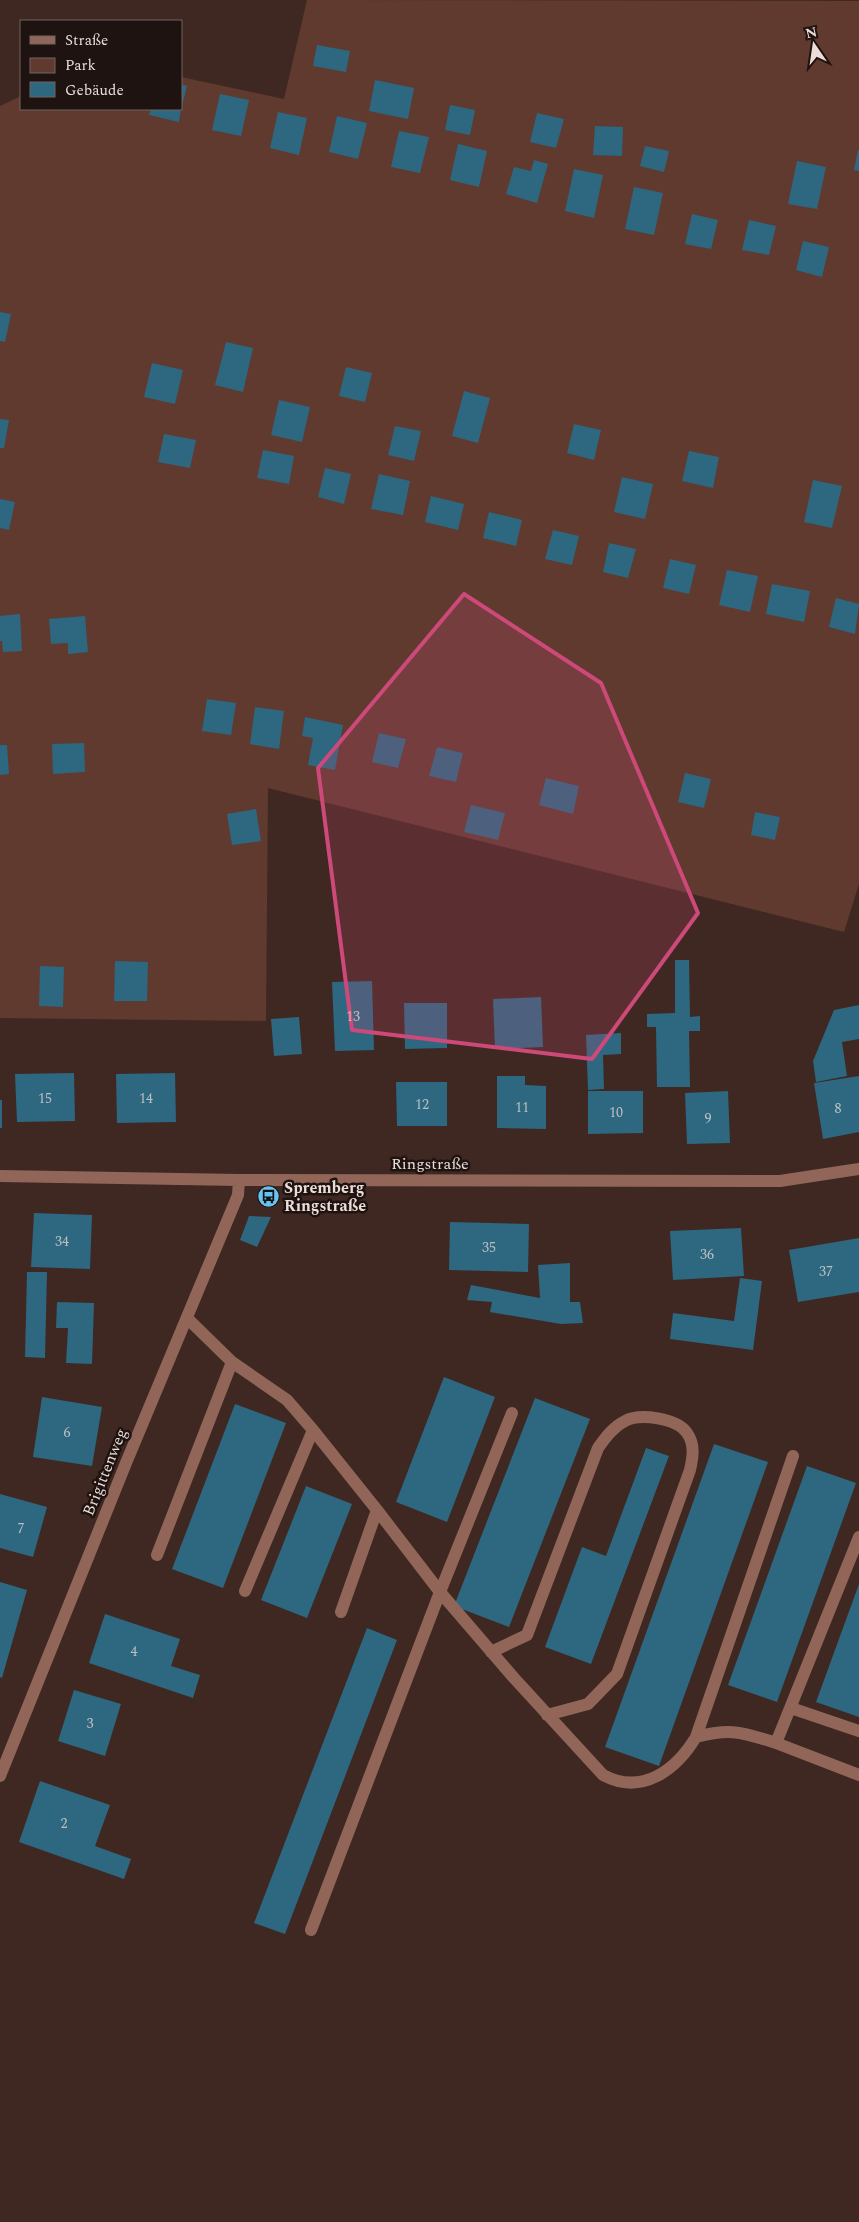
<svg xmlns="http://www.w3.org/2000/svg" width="859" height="2222" font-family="Spectral,serif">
	<rect width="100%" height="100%" fill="#3f2821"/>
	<!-- green -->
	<path fill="#603a2f" d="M307,0L859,1V884L844,932L268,788L266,1021L0,1018V106L21,96V109H181V77L284,99Z"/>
	<!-- building -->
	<path fill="#2d6780" d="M317,45L350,51L346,72L313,66Z
		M375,80L414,88L408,119L369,111Z
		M181,84L187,86L182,106H181Z
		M220,94L249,100L241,136L212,130Z
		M450,105L475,110L470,135L445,130Z
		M151,109H181L179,122L149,115Z
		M278,112L307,118L299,155L270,148Z
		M537,113L564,119L556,148L530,142Z
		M337,116L367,123L358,159L329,152Z
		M595,126L623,127L622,156L593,155Z
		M399,131L429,137L420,173L391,167Z
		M458,144L487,151L479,187L450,180Z
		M645,146L669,151L664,172L640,166Z
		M858,150H859V171L854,170Z
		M534,160L548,164L537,203L506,194L514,167L531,171Z
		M797,161L826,167L817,209L788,204Z
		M574,169L603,175L594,218L565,211Z
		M634,187L663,193L654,235L625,229Z
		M692,214L718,220L711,249L685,244Z
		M749,220L776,226L769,255L742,250Z
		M803,241L829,247L822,277L796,270Z
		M0,312L11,314L5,342L0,341Z
		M226,342L253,348L243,392L215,385Z
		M152,363L183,370L175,404L144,397Z
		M346,367L372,373L365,402L339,396Z
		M464,391L490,398L478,443L452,436Z
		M279,400L310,407L302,442L271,435Z
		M0,419L9,420L4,448H0Z
		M574,424L601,430L594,460L567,453Z
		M395,426L421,431L414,461L388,455Z
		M164,434L196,440L190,468L158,462Z
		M263,450L294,456L289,484L257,478Z
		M689,451L719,457L713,488L682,481Z
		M325,468L351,474L344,504L318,497Z
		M379,474L410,481L403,515L371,509Z
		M622,477L653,484L645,519L614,512Z
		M813,480L842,486L832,528L804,522Z
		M431,496L464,504L458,530L425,522Z
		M0,499L15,502L9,530L0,528Z
		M489,512L522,520L516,546L483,538Z
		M553,530L579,536L572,565L545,559Z
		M609,543L636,549L628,578L603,572Z
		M670,559L696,565L689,594L663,588Z
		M727,570L758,576L750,612L719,605Z
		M772,584L810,591L804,622L766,614Z
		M836,598L859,604L855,634L829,627Z
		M20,614L22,651L3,652L2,641H0V616Z
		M85,616L88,652L68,654V643L51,644L49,619Z
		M207,699L236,703L231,735L202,731Z
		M255,707L284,711L279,749L250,744Z
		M305,717L343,725L335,770L308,765L313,738L302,736Z
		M379,733L406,739L398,768L372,762Z
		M84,743L85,772L53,774L52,744Z
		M0,745H7L9,774L0,775Z
		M437,747L463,753L456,782L429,776Z
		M685,773L711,779L704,808L678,802Z
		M546,778L579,786L573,814L539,805Z
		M471,805L505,813L498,840L464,832Z
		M256,809L261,841L232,845L227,814Z
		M755,812L780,817L775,840L751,835Z
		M675,960H689L690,1017L700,1016V1031H689L690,1087H657L656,1027H647V1014L675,1013Z
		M115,961L148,962L147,1001H114Z
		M40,966L64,967L63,1007L39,1006Z
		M372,981L374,1050L335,1051L332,982Z
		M541,997L543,1047L495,1049L493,999Z
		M404,1003H447V1048L405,1049Z
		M859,1005V1039L842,1042L847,1076L816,1082L813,1061L834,1010Z
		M299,1017L302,1054L274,1056L271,1019Z
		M621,1033V1054L603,1055L604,1089L588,1090L586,1035Z
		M74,1073L75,1121L17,1122L15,1074Z
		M175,1073L176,1122L117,1123L116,1074Z
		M497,1076H525V1085L546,1086V1129L497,1128Z
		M859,1076V1132L823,1139L814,1083Z
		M396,1082H447V1126H397Z
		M588,1091H643V1133L588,1134Z
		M728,1091L730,1143L687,1144L685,1093Z
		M0,1100H2V1128H0Z
		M34,1213L92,1215L90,1269L31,1267Z
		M249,1216L271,1217L257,1247L240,1240Z
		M450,1222L529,1224L528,1272L449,1270Z
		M741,1228L744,1276L673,1280L670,1231Z
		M859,1238V1292L798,1302L789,1250Z
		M570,1263V1302H580L583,1323L561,1324L490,1312L492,1302L467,1300L471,1285L540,1298L538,1265Z
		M27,1272H47L45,1358L25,1357Z
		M740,1278L762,1281L753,1350L670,1339L673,1313L734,1321Z
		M57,1302L94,1303L92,1364L66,1363L68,1328H56Z
		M444,1377L495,1397L447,1522L396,1502Z
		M42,1397L102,1407L92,1466L33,1457Z
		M535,1398L590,1419L509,1627L454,1606Z
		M235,1404L286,1423L223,1588L172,1569Z
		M714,1444L768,1462L659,1766L605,1747Z
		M646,1448L669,1456L591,1664L545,1647L582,1547L606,1556Z
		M807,1466L856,1483L777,1702L728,1685Z
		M306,1486L352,1504L307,1618L261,1600Z
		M0,1494L47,1507L33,1557L0,1548Z
		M0,1582L27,1590L2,1678L0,1677Z
		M859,1584V1717L816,1702Z
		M105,1614L180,1639L171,1666L200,1675L193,1698L89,1663Z
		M367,1628L397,1640L285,1934L254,1923Z
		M74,1690L121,1704L105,1756L58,1741Z
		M40,1781L110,1805L95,1846L131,1859L124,1879L19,1842Z"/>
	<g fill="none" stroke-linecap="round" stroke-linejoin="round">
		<!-- minor -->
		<path stroke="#916659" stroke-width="12" d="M0,1176L239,1180L780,1181L859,1169
			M232,1362L287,1400L313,1430L245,1591
			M313,1430L377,1510L341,1612
			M377,1510L440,1592L512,1413
			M157,1555L232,1362L187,1318
			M491,1652L527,1635L598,1448C606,1437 613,1427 625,1421C640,1413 677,1418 687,1433C695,1444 693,1457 690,1470L617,1674L588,1704L547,1715
			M791,1708L859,1731
			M696,1737C731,1728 742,1732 776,1743L859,1537
			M776,1743L859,1775
			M0,1776L126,1463L238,1195L239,1180
			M311,1930L440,1592L514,1678L603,1775C642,1796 676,1770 696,1737L793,1456"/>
	</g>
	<!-- marked area -->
	<path fill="#cd497a" fill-opacity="0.2" stroke="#cd497a" stroke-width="4" stroke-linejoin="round" d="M464,594L601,683L698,913L592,1059L352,1030L318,768Z"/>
	<!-- icons -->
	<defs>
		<symbol id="bus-disc" viewBox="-11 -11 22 22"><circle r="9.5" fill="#66c4ef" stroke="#1e1310"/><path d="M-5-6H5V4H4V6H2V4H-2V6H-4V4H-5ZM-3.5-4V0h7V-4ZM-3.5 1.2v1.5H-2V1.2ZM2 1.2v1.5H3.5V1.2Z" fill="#111"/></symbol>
	</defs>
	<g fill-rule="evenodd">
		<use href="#bus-disc" x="256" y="1184" width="25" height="25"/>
	</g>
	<g text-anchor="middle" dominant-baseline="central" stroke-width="5" stroke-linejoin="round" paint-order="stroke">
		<!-- number labels -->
		<g font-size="14" fill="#bdc0c2">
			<text x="353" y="1016">13</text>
			<text x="45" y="1098">15</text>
			<text x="146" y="1098">14</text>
			<text x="422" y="1104">12</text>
			<text x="522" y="1107">11</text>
			<text x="838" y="1108">8</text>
			<text x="616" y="1112">10</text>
			<text x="708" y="1118">9</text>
			<text x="62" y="1241">34</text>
			<text x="489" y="1247">35</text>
			<text x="707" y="1254">36</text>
			<text x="826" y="1271">37</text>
			<text x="67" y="1432">6</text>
			<text x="21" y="1528">7</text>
			<text x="134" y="1651">4</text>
			<text x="90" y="1723">3</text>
			<text x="64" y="1823">2</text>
		</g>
		<!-- street labels -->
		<g font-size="16" fill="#edddd8" stroke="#1e1310">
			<text x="430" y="1164">Ringstraße</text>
			<text transform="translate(105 1472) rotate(-68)">Brigittenweg</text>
		</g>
		<!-- poi labels -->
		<g font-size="16" font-weight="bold" fill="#edddd8" stroke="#1e1310" text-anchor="start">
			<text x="284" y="1188">Spremberg<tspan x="284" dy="18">Ringstraße</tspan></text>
		</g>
	</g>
	<!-- legend -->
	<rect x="20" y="20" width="162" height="90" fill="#1e1310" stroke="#716460"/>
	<rect x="30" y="36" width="25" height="8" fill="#916659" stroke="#716460"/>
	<text x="65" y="45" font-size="15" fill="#edddd8">Straße</text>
	<rect x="30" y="58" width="25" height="15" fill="#603a2f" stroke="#716460"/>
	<text x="65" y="70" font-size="15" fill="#edddd8">Park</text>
	<rect x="30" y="82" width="25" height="15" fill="#2d6780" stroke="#716460"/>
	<text x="65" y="95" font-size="15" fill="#edddd8">Gebäude</text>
	<!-- north arrow -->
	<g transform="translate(814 45) rotate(347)" stroke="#1e1310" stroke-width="4" paint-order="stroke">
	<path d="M0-4L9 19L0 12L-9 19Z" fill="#edddd8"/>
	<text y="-8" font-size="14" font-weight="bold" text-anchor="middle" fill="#edddd8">N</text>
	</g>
</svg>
